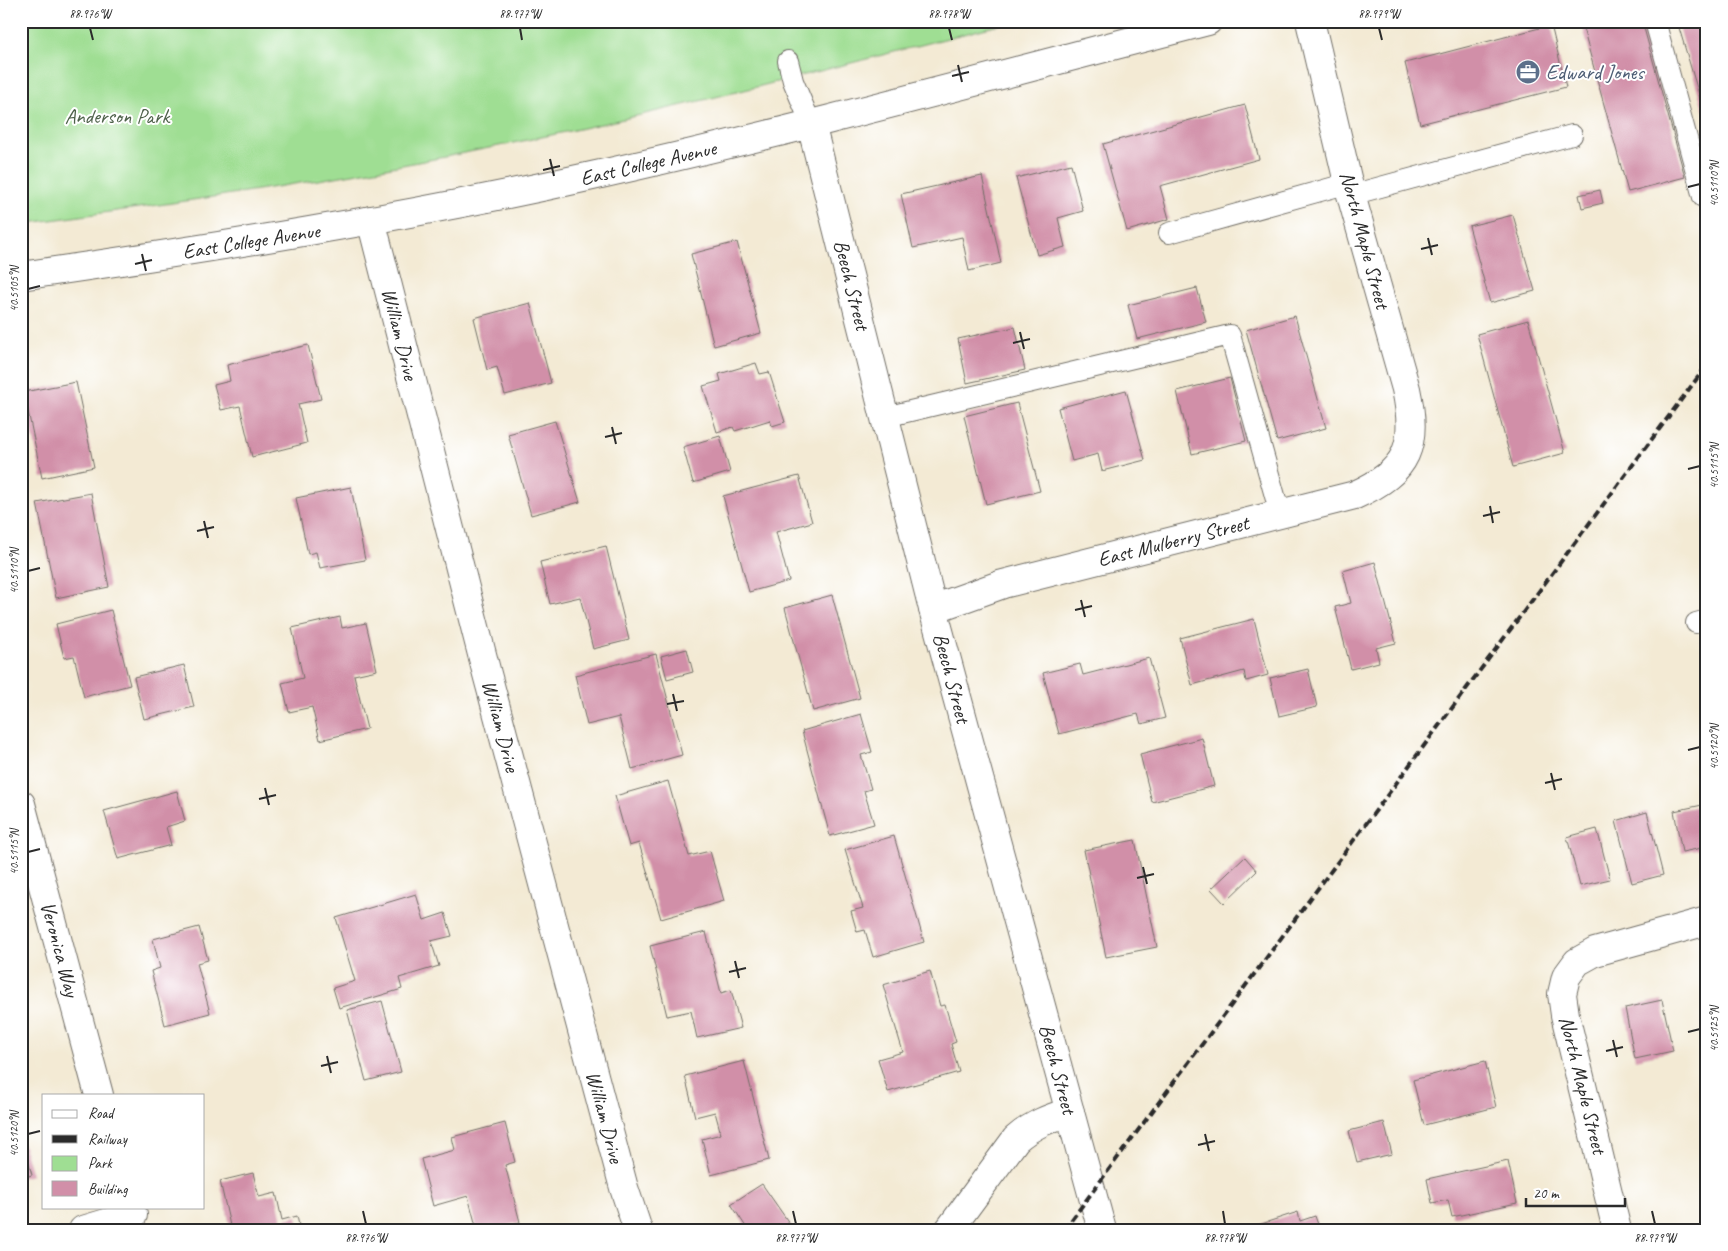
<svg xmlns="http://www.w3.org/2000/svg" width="1728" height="1251" font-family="Caveat,sans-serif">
	<rect width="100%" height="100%" fill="#fff"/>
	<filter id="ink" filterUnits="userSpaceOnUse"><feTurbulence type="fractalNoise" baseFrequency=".02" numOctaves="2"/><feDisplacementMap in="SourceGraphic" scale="10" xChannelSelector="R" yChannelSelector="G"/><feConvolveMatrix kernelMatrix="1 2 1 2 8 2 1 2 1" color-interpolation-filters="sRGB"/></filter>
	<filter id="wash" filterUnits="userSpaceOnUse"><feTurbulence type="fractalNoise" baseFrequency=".0096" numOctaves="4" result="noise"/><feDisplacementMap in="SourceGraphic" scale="20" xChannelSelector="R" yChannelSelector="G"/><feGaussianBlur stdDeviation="1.12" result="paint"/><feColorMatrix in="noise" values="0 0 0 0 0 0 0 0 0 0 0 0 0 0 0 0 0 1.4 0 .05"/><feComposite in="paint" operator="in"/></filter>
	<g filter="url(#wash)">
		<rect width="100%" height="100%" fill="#f3ead4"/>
		<!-- green -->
		<path fill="#9fde93" stroke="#65845f" d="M21,21H1014C843,65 672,111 499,146C341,179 181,203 21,224Z"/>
		<g id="blocks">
			<!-- building -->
			<path fill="#d18fa8" d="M1581,21H1642L1685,177L1628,192Z
				M1677,21H1707V118H1706Z
				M1551,25L1566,87L1420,124L1405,63Z
				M1245,105L1259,159L1160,186L1169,219L1127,231L1103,144Z
				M1071,164L1083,211L1058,218L1065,247L1037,255L1016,178Z
				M982,176L1001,263L969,271L962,237L913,248L901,194Z
				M1600,190L1603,203L1582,208L1579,195Z
				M1513,215L1535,291L1490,303L1469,226Z
				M737,242L761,333L714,346L691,254Z
				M1197,288L1206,322L1137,339L1128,305Z
				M530,303L551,383L505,395L497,367L487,370L474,318Z
				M1295,316L1326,428L1277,441L1246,330Z
				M1528,320L1565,453L1513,467L1477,334Z
				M1015,327L1025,370L967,383L958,339Z
				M308,345L321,399L298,404L307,443L252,457L240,406L221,410L214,385L230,381L227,365Z
				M756,363L760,374L769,372L785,422L772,426L770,420L735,431L733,427L717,432L703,386L721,381L719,374Z
				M1230,378L1246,441L1192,454L1177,391Z
				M76,382L94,467L42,478L24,392Z
				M1126,390L1145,460L1102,471L1098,454L1072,461L1058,408Z
				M1017,403L1040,491L986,504L964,416Z
				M555,421L580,502L531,515L508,434Z
				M720,436L730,472L693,483L683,447Z
				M799,476L812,522L776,532L789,581L749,592L723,496Z
				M351,487L365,560L320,568L316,552L308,554L296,498Z
				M91,493L109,587L56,598L37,503Z
				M606,546L629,640L593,649L580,597L550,604L540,562Z
				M1375,562L1396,643L1376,648L1379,662L1351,669L1335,607L1351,603L1343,571Z
				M832,595L860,698L813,711L785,608Z
				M111,610L130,685L84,697L74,656L64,658L56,624Z
				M340,617L342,628L366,623L377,670L354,675L367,729L320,740L312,707L289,712L282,683L303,678L292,628Z
				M1254,619L1268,675L1246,681L1244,671L1192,685L1180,638Z
				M687,649L693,672L667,679L661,656Z
				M656,654L682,755L632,769L619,717L587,725L575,675Z
				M1149,658L1165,718L1141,724L1138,714L1059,734L1043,673L1080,664L1083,675Z
				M184,665L194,707L144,719L134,677Z
				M1308,669L1317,707L1279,716L1270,678Z
				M861,714L872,752L861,755L871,789L864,791L874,824L830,836L802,731Z
				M1202,738L1214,786L1152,802L1140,754Z
				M668,781L689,856L710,851L724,901L661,919L639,843L629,846L615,796Z
				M177,791L185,821L166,827L171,845L118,859L104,811Z
				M1707,804V847L1682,852L1674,811Z
				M1647,812L1663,875L1632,883L1616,821Z
				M1597,829L1610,879L1580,886L1567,837Z
				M894,836L924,942L873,957L865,930L857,932L851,911L863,908L845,850Z
				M1135,840L1157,947L1106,957L1084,850Z
				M1245,857L1257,871L1224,903L1211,889Z
				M416,894L424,920L445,913L452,936L431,941L439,966L399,978L402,989L339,1008L333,988L355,981L336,918Z
				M199,927L208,960L197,963L210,1013L165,1025L151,971L160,968L153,939Z
				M706,932L721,993L731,990L741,1028L697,1038L691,1011L667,1016L650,946Z
				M930,971L940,1006L945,1005L956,1042L951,1044L959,1072L888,1092L878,1059L903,1052L883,985Z
				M1662,1000L1673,1051L1635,1059L1625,1008Z
				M382,1001L401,1072L366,1081L347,1010Z
				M744,1061L769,1160L711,1175L702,1139L721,1134L715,1112L695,1117L685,1076Z
				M1485,1061L1496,1107L1424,1125L1413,1080Z
				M1384,1122L1392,1154L1357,1162L1349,1131Z
				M505,1123L515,1162L505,1165L520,1222L490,1230H477L468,1196L433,1206L421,1159L455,1150L452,1137Z
				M21,1136L32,1175L21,1178Z
				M1508,1161L1517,1203L1452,1217L1448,1200L1432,1203L1427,1179Z
				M253,1173L259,1197L276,1193L282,1220L297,1216L300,1230H231L220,1181Z
				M762,1184L794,1230H748L731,1204Z
				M1298,1212L1300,1221L1315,1216L1320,1230H1243Z"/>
		</g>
	</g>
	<g filter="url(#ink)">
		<use href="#blocks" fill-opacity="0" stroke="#716e66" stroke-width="1"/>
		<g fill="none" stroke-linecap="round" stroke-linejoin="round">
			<defs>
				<path id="lane" d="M1655,21L1703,197
					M788,61L793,81L811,124
					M1351,195L1572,135
					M1169,233L1349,183
					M885,417L1230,335L1280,514
					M1696,623L1707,620"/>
				<path id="street" d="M371,220L487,674L624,1188L638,1230
					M933,609L1003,584L1355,495C1409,471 1418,445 1406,389L1351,195L1310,21
					M21,804L99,1095
					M83,1230L133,1215
					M949,1230L1016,1139C1032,1125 1049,1118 1070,1112
					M1617,1230L1565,1015L1562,994L1566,977L1577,962L1595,952L1707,921"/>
				<path id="secondary" d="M811,124L933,609L1102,1230
					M21,276C213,248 403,218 592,176C799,130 1003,74 1208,21"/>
			</defs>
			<!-- lane casing -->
			<use href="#lane" stroke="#716e66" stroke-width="22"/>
			<!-- street casing -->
			<use href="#street" stroke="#716e66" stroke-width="30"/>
			<!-- secondary casing -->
			<use href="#secondary" stroke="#716e66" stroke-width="30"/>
			<!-- lane -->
			<use href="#lane" stroke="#fff" stroke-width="20"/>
			<!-- street -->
			<use href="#street" stroke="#fff" stroke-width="28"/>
			<!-- secondary -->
			<use href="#secondary" stroke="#fff" stroke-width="28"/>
			<!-- rail -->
			<path stroke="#2b2b2b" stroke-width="4" stroke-dasharray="8 4" stroke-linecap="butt" d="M1064,1230L1707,365"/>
		</g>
	</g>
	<!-- ticks -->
	<path fill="none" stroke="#2b2b2b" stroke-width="2" d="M90,28L93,40M520,28L522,40M949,28L952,40M1379,28L1382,40M958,65L962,82M952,76L969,72M550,159L554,176M543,170L560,166M1688,187L1700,184M1428,238L1432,255M1421,249L1438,245M142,254L146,271M135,264L152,260M28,289L40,286M1020,332L1024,349M1013,343L1030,339M612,427L616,444M605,437L622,433M1688,469L1700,466M1490,506L1493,523M1483,516L1500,512M204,521L208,538M197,531L214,527M28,571L40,568M1081,600L1085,617M1075,610L1092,606M673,694L677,711M667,704L684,701M1688,750L1700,747M1551,773L1555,790M1545,783L1562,779M265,788L269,805M259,799L276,795M28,852L40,849M1143,867L1147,884M1137,878L1154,874M735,961L739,978M729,972L746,968M1688,1032L1700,1029M1613,1040L1617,1057M1606,1051L1623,1047M327,1056L331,1073M321,1066L338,1062M28,1134L40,1131M1205,1134L1209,1151M1198,1145L1215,1141M363,1211L366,1224M793,1211L796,1224M1223,1211L1225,1224M1652,1211L1655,1224"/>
	<!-- icons -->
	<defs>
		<symbol id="office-disc" viewBox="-11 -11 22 22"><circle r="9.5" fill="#5c6f8a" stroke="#fff"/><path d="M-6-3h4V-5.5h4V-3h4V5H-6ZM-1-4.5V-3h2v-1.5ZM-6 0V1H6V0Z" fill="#fff"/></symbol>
	</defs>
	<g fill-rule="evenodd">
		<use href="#office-disc" x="1514" y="58" width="28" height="28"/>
	</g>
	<g text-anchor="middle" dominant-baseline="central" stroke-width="4" stroke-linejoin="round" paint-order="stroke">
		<!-- service labels -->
		<g font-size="21" fill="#4e5e75" stroke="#fff" text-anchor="start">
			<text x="1546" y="72">Edward Jones</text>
		</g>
		<!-- park labels -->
		<g font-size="21" fill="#4e614a" stroke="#fff">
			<text x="117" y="116">Anderson Park</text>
		</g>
		<!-- street labels -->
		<g font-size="21" fill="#2b2b2b" stroke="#fff">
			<text transform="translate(648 163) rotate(-13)">East College Avenue</text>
			<text transform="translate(1365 240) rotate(75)">North Maple Street</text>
			<text transform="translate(251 241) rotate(-9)">East College Avenue</text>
			<text transform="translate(852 285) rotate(76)">Beech Street</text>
			<text transform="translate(400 334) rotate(76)">William Drive</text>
			<text transform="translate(1173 541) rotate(-14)">East Mulberry Street</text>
			<text transform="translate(952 678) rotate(75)">Beech Street</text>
			<text transform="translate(501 726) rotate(75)">William Drive</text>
			<text transform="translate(60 949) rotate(75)">Veronica Way</text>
			<text transform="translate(1058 1069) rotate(75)">Beech Street</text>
			<text transform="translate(1583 1085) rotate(76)">North Maple Street</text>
			<text transform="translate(605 1117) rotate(75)">William Drive</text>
		</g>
	</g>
	<!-- margin -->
	<rect width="1728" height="1251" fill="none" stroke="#fff" stroke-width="55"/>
	<!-- legend -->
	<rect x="42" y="1094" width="162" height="115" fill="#ffffff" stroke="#aaaaaa"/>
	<rect x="52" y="1110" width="25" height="8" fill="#ffffff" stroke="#aaaaaa"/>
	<text x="88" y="1118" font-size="15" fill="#2b2b2b">Road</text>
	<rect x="52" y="1135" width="25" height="8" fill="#2b2b2b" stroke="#aaaaaa"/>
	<text x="88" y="1144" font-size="15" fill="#2b2b2b">Railway</text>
	<rect x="52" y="1156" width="25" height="15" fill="#9fde93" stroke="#aaaaaa"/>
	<text x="88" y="1168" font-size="15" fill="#2b2b2b">Park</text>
	<rect x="52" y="1181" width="25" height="15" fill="#d18fa8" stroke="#aaaaaa"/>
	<text x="88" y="1194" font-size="15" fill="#2b2b2b">Building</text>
	<!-- scale -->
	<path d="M1526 1198v8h99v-8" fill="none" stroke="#2b2b2b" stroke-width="2.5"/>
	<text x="1533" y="1198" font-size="15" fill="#2b2b2b" stroke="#ffffff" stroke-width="4" paint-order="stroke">20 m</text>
	<rect x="28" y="28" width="1672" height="1196" fill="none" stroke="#2b2b2b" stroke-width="2"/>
	<g font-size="12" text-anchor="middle" fill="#2b2b2b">
		<text x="90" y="18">88.976°W</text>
		<text x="520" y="18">88.977°W</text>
		<text x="949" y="18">88.978°W</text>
		<text x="1379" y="18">88.979°W</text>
		<text transform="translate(1714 184) rotate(-90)" y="4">40.5110°N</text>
		<text transform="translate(14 289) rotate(-90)" y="4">40.5105°N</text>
		<text transform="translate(1714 466) rotate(-90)" y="4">40.5115°N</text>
		<text transform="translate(14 571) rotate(-90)" y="4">40.5110°N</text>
		<text transform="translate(1714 747) rotate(-90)" y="4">40.5120°N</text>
		<text transform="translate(14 852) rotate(-90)" y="4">40.5115°N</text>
		<text transform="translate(1714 1029) rotate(-90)" y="4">40.5125°N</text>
		<text transform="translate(14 1134) rotate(-90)" y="4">40.5120°N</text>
		<text x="366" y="1242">88.976°W</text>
		<text x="796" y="1242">88.977°W</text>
		<text x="1225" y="1242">88.978°W</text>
		<text x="1655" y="1242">88.979°W</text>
	</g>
</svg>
